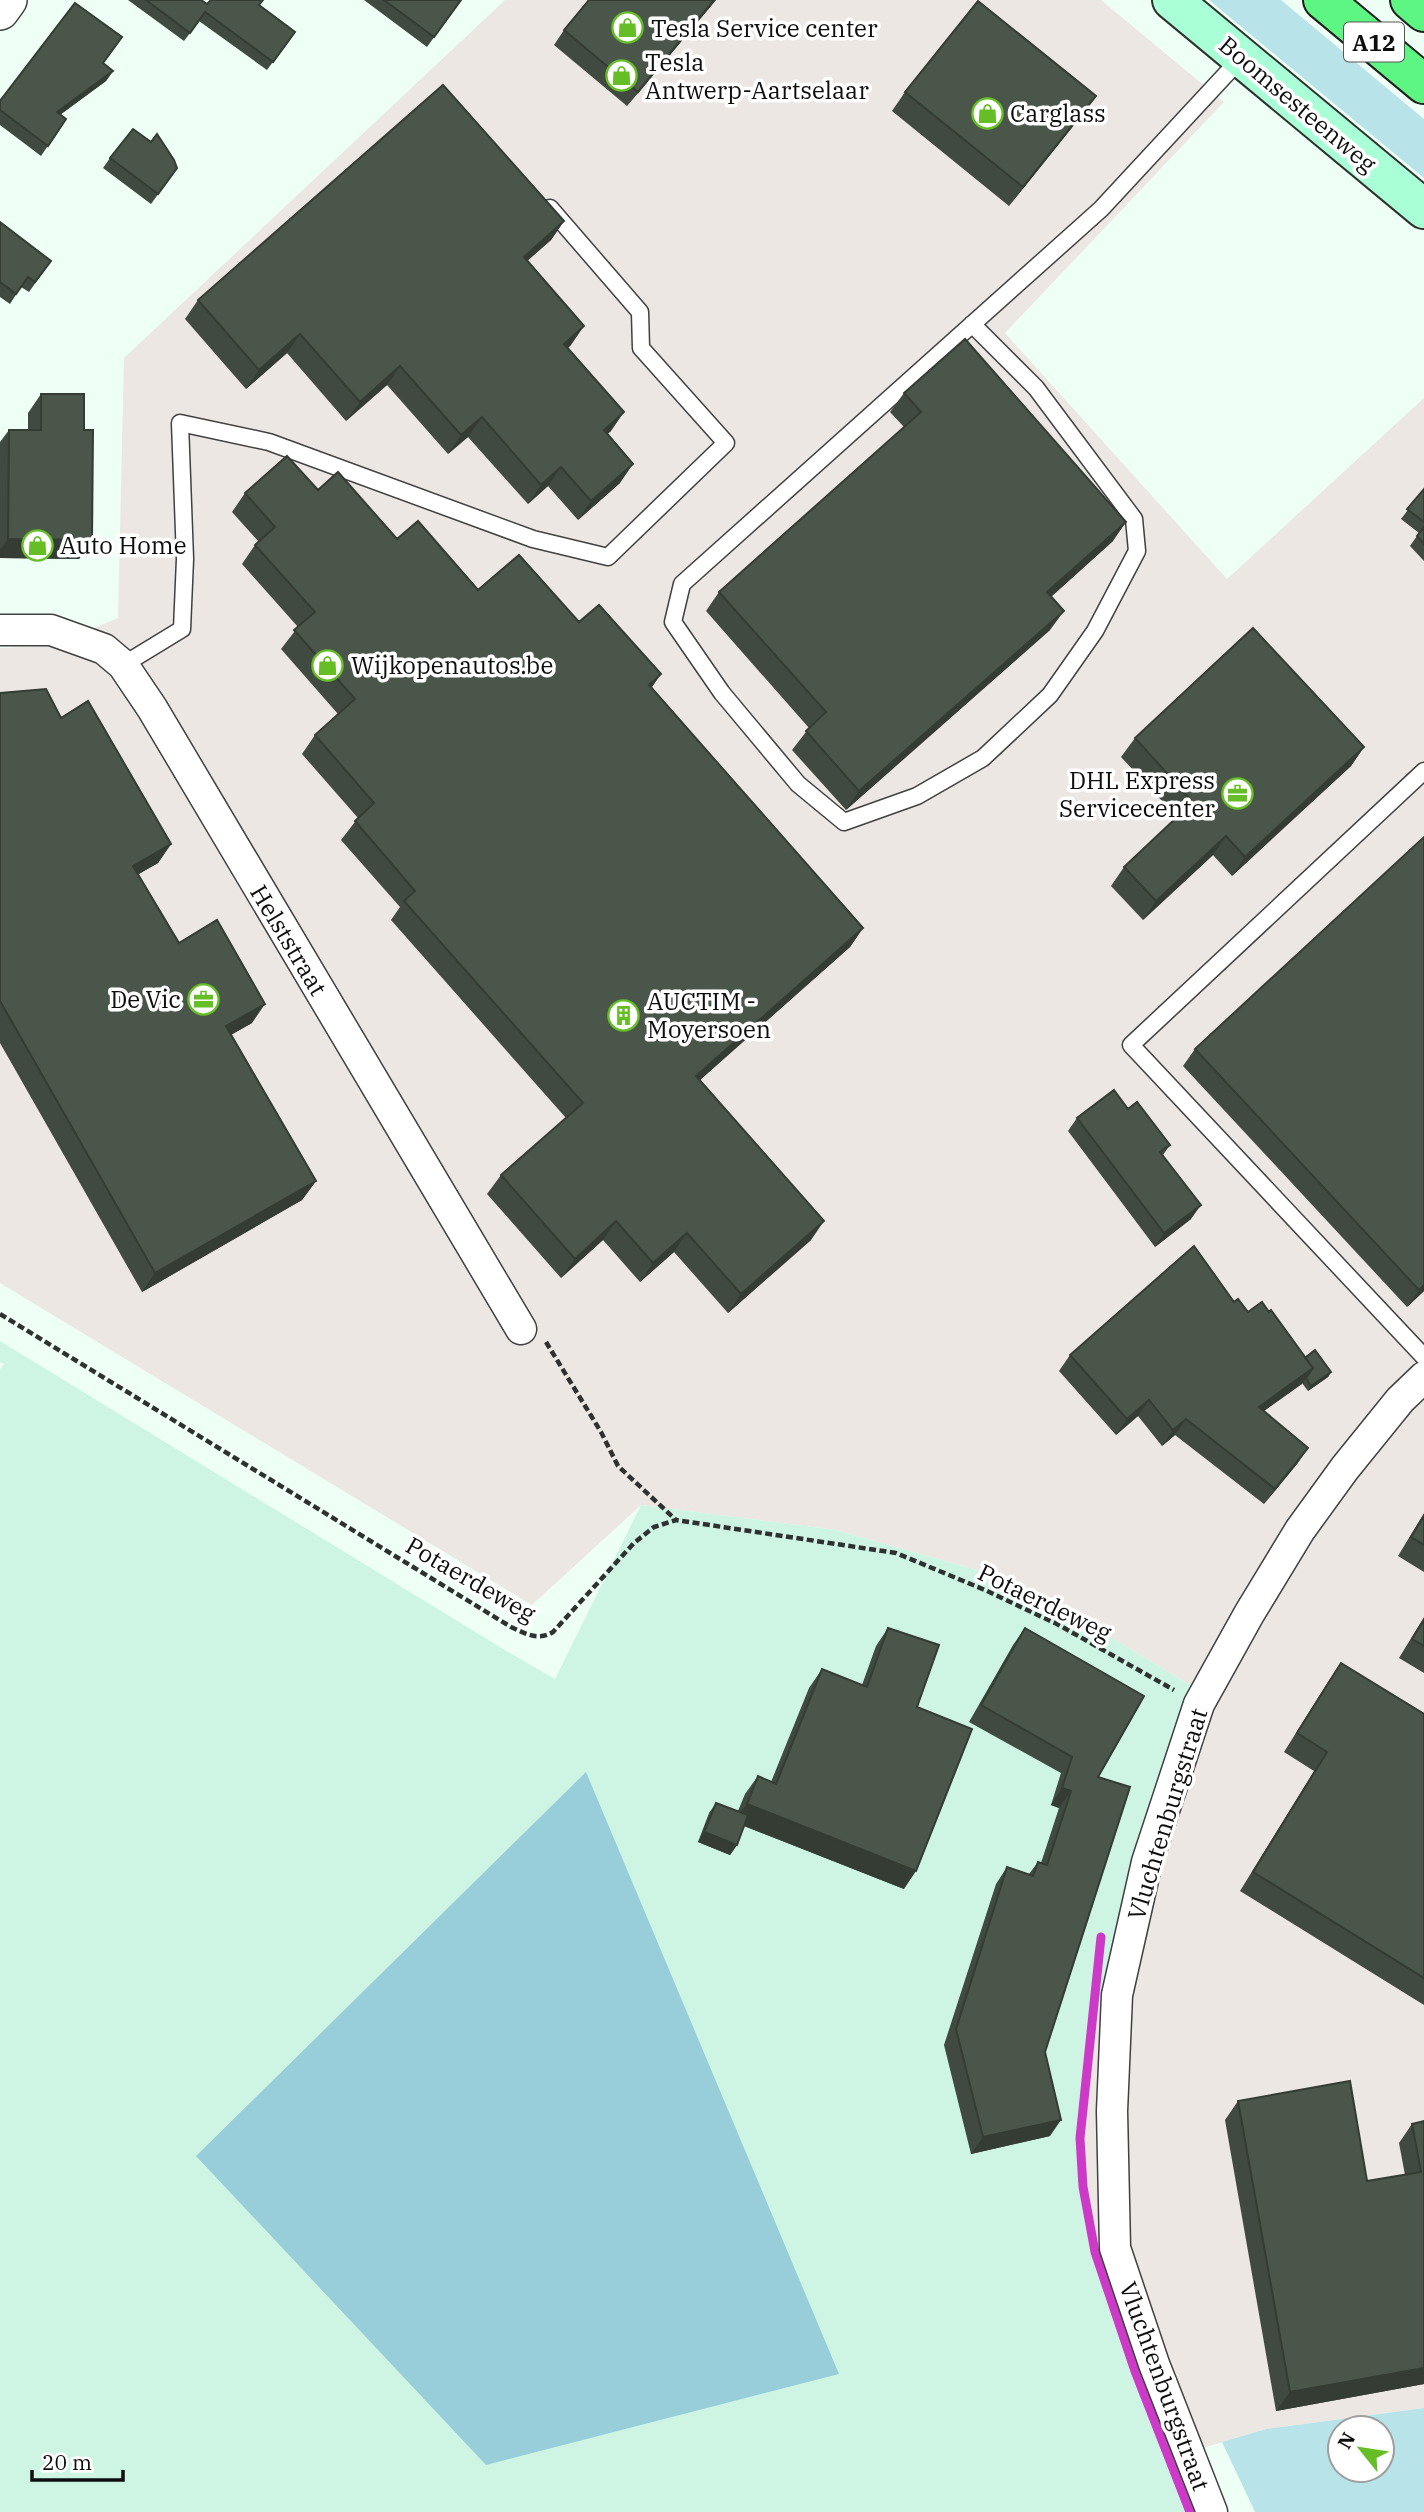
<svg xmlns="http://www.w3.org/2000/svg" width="1424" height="2512" font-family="'IBM Plex Serif',serif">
	<rect width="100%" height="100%" fill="#eefff5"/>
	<!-- industrial -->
	<path fill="#ece7e2" d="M505,0H1101L1224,102L1005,333L1227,579L1424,398V2408L1266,2429L1169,2458L1135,2371L1095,2252L1083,2187L1080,2138L1100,1998L1135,1861L1192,1686L1019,1582L836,1530L641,1505L532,1605L0,1283V648L51,646L118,618L124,358Z"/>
	<!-- farmland -->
	<path fill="#cef5e3" d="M0,1341L508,1652L555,1679L641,1505L836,1530L1019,1582L1192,1686L1135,1861L1100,1998L1080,2138L1083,2187L1095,2252L1135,2371L1190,2512H0V1369L4,1364L0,1362Z"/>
	<!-- green -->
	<path fill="#b8e4e9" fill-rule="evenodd" d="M1209,0H1281L1424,119V178Z
		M1424,2408V2512H1255L1222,2442L1266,2429ZM1382,2428V2470H1340V2428Z"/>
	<!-- forest -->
	<path fill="#97ceda" d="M586,1772L839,2374L486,2465L196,2156Z"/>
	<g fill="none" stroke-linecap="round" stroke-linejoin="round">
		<!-- stream -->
		<path stroke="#cd3ac8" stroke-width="9" d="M1101,1937L1080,2138L1083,2187L1095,2252L1135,2371L1190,2512"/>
		<defs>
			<path id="service" d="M972,324L1036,388L1134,519L1137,551L1095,631L1050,695L983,758L917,796L844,822L798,784L722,693L673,622L682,584L1101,209L1242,57
				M123,665L182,629L185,559L180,423L269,442L533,539L608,557L726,443L641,348L640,312L550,208
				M1424,771L1131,1045L1424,1357"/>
			<path id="minor" d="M0,630H51L104,649L123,665L152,708L521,1329
				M1212,2512L1154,2364L1115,2248L1112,2111L1117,1995L1147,1862L1199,1704L1249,1614L1300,1530L1345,1468L1400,1400L1424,1377"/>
			<path id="tertiary" d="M0,11L8,0"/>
			<path id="secondary" d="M1172,0L1424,209"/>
			<path id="trunk" d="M1323,0L1424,84
				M1410,0L1424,12"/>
		</defs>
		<!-- service casing -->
		<use href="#service" stroke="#414141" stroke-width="19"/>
		<!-- minor casing -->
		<use href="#minor" stroke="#414141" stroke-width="33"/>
		<!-- tertiary casing -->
		<use href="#tertiary" stroke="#414141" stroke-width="40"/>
		<!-- secondary casing -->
		<use href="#secondary" stroke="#303030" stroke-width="42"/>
		<!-- trunk casing -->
		<use href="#trunk" stroke="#1f1f1f" stroke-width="42"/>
		<!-- path -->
		<path stroke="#303030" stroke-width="4.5" stroke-dasharray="7 3.5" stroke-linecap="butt" d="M0,1314L511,1627C526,1634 538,1641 553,1632L634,1543L654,1527L676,1520L896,1553L985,1590L1057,1624L1174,1690
			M546,1342L601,1432L618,1466L676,1520"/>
		<!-- service -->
		<use href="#service" stroke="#fff" stroke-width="16"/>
		<!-- minor -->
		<use href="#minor" stroke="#fff" stroke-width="30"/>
		<!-- tertiary -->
		<use href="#tertiary" stroke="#fff" stroke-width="37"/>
		<!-- secondary -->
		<use href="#secondary" stroke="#a9ffd6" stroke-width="38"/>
		<!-- trunk -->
		<use href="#trunk" stroke="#5ef682" stroke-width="38"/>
	</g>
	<!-- wall -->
	<path fill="#404a40" d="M128,0H201L207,4L259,5L295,32L267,70L199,21L184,41Z
		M364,0H461L427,47Z
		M716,0L627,106L554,45L564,30Z
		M103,63L113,71L106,81L60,115L66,119L41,156L0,125V101Z
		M905,92L1082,115L1009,206L892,111Z
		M110,158L177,168L151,204L103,168Z
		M564,221L551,240L527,261L571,345L568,348L611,431L607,434L620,483L578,520L548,486L528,504L468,437L448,454L387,385L346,421L287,353L246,389L185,319L198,300Z
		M0,222L51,261L29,292L21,287L10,304L0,297Z
		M904,393L1113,541L1051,597L1050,630L846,810L792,750L809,728L706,611L719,592L904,427L890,412Z
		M41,394L84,430L92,540L79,559L0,558V442L9,430H28V413Z
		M1424,489V561L1410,546L1419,533L1401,519Z
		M318,490L478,590L579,622L651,688L863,928L850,947L700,1080L811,1240L728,1313L674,1252L640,1282L603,1240L561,1278L487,1194L501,1175L566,1118L391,920L400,907L341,840L358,818L302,754L315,735L338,714L281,649L298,627L242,564L255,545L259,542L232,512L245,493Z
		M0,693L61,718L171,844L158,863L138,874L179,943L252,1023L231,1035L316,1181L302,1200L142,1292L0,1043Z
		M1135,738L1364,747L1351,766L1232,876L1213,855L1143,920L1111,886L1124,867L1177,817L1121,757Z
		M1195,1049L1424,1291L1407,1307L1183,1066Z
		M1128,1109L1170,1145L1163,1155L1191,1219L1155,1247L1068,1131L1077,1118Z
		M1234,1302L1305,1358L1331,1372L1328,1377L1308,1391L1302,1383L1264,1411L1308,1448L1297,1464L1264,1504L1175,1435L1162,1446L1138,1416L1116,1435L1059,1371L1070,1355Z
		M1424,1513V1572L1398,1556Z
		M1424,1617V1673L1399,1658Z
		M888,1628L917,1707L904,1889L744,1826L737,1845L730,1855L698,1842L709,1813L716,1803L738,1811L745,1794L758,1776L771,1782L809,1688L822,1669L862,1685L876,1646Z
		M1025,1628L1098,1777L1045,2052L1050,2136L971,2154L944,2045L996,1884L1007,1867L1029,1874L1038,1862L1041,1863L1059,1808L1051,1805L1061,1773L969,1722L1013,1645Z
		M1341,1663L1424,1714V2005L1240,1891L1314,1771L1284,1752L1328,1682Z
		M1238,2101L1367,2181L1405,2175L1399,2143L1412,2124L1424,2121V2384L1276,2411L1225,2120Z"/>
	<!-- shaded-wall -->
	<path fill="#343c34" d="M714,0H716L627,106L638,92Z
		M113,71L106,81L50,122L57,112Z
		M1096,96L1082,115L1009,206L1023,187Z
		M564,221L551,240L510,276L524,257Z
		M584,326L571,345L551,363L564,344Z
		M300,334L287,353L246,389L259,370Z
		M400,366L387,385L346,421L360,402Z
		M624,412L611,431L590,449L604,430Z
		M482,417L468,437L448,454L461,435Z
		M633,464L620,483L578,520L591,501Z
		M561,467L548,486L528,504L541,485Z
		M1126,522L1113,541L1034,612L1047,592Z
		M8,539L92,540L79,559L0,558V550Z
		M1064,611L1050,630L846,810L859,791Z
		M661,674L648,693L649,685Z
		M1364,747L1351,766L1232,876L1245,857Z
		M1226,836L1213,855L1143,920L1156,901Z
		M171,844L158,863L120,885L133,866Z
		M863,928L850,947L683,1095L696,1076Z
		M265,1004L252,1023L212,1045L226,1026Z
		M316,1181L302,1200L142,1292L155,1273Z
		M1201,1205L1191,1219L1155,1247L1164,1233Z
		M616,1221L603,1240L561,1278L575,1259Z
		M824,1221L811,1240L728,1313L741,1294Z
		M687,1233L674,1252L640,1282L653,1263Z
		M1424,1285V1291L1407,1307L1419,1290Z
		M1313,1368L1302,1384L1247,1423L1259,1407Z
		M1331,1372L1328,1377L1308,1391L1311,1386Z
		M1149,1400L1138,1416L1116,1435L1127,1419Z
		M1186,1419L1175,1435L1162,1446L1173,1430Z
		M1308,1448L1297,1464L1264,1504L1275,1489Z
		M1062,1788L1071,1791L1059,1808L1051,1805Z
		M747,1804L916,1871L904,1889L734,1822Z
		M704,1832L737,1845L730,1855L698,1842Z
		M1061,2120L1050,2136L971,2154L983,2137Z
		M1424,2368V2384L1276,2411L1290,2392Z"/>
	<!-- building -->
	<path fill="#4a564a" stroke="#343c34" stroke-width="2" d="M146,0H201L207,4L211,0H263L259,5L295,32L273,62L205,12L190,33Z
		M384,0H461L434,37Z
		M589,0H714L638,92L564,30Z
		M978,1L1096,96L1023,187L905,92Z
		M75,3L122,37L103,63L113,71L57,112L66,119L48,146L0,110V101Z
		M443,85L564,221L524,257L584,326L564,344L624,412L604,430L633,464L591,501L561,467L541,485L482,417L461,435L400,366L360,402L300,334L259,370L198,300Z
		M133,129L151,142L157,134L174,160L177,168L158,194L110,158Z
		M0,222L51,261L35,282L28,277L16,294L0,282Z
		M965,339L1126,522L1047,592L1064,611L859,791L806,731L826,712L719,592L921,412L904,393Z
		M41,394H84V430H93L92,540L8,539L9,430H41Z
		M287,456L318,490L338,472L397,539L418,521L478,590L519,555L579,622L599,605L661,674L649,685L863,928L696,1076L824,1221L741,1294L687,1233L653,1263L616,1221L575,1259L501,1175L583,1103L404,901L415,891L355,821L374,803L315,735L355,699L294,630L315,612L255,545L275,527L245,493Z
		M1424,489V522L1407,509Z
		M1424,527V544L1417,536Z
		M1253,628L1364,747L1245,857L1226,836L1156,901L1124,867L1193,802L1135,738Z
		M46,689L61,718L88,701L171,844L133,866L179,943L217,920L265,1004L226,1026L316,1181L155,1273L0,1001V693Z
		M1424,837V1285L1419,1290L1195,1049Z
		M1114,1090L1128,1109L1137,1102L1170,1145L1160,1152L1201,1205L1164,1233L1077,1118Z
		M1194,1246L1234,1302L1238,1299L1248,1312L1262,1302L1269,1312L1271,1310L1313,1368L1259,1407L1308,1448L1275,1489L1186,1419L1173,1430L1149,1400L1127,1419L1070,1355Z
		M1315,1350L1331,1372L1311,1386L1306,1378L1313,1368L1305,1358Z
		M1424,1516V1545L1411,1537Z
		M1424,1620V1646L1412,1639Z
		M888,1628L939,1645L917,1707L972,1729L916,1871L747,1804L758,1776L776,1784L822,1669L867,1687Z
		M1025,1628L1144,1696L1098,1777L1130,1787L1045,2052L1061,2120L983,2137L956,2029L1007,1867L1033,1876L1038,1862L1047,1865L1071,1791L1062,1788L1072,1757L981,1705Z
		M1341,1663L1424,1714V1978L1253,1872L1327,1752L1297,1733Z
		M716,1803L748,1815L737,1845L704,1832Z
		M1350,2081L1367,2181L1421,2172L1412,2124L1424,2121V2368L1290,2392L1238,2101Z"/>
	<!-- icons -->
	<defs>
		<symbol id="shop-ring" viewBox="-11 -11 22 22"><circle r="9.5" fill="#fff" stroke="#65be26" stroke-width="1.5"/><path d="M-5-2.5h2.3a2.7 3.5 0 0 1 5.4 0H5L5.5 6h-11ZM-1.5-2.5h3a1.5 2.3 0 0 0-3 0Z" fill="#65be26"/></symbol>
		<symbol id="office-ring" viewBox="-11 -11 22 22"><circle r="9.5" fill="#fff" stroke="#65be26" stroke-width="1.5"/><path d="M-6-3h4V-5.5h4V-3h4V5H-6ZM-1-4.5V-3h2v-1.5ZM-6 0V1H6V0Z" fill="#65be26"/></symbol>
		<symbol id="building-ring" viewBox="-11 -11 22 22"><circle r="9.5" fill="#fff" stroke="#65be26" stroke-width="1.5"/><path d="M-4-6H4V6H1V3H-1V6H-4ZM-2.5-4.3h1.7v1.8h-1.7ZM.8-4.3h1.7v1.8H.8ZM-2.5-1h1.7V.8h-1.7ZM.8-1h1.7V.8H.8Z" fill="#65be26"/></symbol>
	</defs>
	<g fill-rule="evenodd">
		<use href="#shop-ring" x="610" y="10" width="35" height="35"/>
		<use href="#shop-ring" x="604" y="58" width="35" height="35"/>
		<use href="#shop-ring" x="970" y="96" width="35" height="35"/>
		<use href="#shop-ring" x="20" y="528" width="35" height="35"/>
		<use href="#shop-ring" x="310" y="648" width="35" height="35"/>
		<use href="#office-ring" x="1220" y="776" width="35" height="35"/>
		<use href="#office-ring" x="186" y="982" width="35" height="35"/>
		<use href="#building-ring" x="606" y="998" width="35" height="35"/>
	</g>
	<g text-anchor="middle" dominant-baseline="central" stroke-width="7" stroke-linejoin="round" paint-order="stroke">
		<!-- shield labels -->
		<rect fill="#fff" stroke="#565656" stroke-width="2" x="1344" y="22.5" width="60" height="39" rx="5"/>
		<g font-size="23" font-weight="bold" fill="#0e0e0e">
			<text x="1374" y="42">A12</text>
		</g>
		<!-- poi labels -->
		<g font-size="24" fill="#0e0e0e" stroke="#fff" text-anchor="start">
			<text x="651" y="28">Tesla Service center</text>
			<text x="645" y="62">Tesla<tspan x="645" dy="28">Antwerp-Aartselaar</tspan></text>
			<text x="1010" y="113">Carglass</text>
			<text x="60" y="545">Auto Home</text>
			<text x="351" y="665">Wijkopenautos.be</text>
			<text x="1215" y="780" text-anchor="end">DHL Express<tspan x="1215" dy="28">Servicecenter</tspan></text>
			<text x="181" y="999" text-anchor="end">De Vic</text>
			<text x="647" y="1001">AUCTIM -<tspan x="647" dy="28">Moyersoen</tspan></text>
		</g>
		<!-- street labels -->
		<g font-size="24" fill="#0e0e0e" stroke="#fff">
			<text transform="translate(1298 104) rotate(40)">Boomsesteenweg</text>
			<text transform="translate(289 940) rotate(59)">Helststraat</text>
			<text transform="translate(471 1579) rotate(30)">Potaerdeweg</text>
			<text transform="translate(1045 1602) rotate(26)">Potaerdeweg</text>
			<text transform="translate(1167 1814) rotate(-73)">Vluchtenburgstraat</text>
			<text transform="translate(1165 2386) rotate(70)">Vluchtenburgstraat</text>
		</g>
	</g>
	<!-- north arrow -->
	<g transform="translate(1361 2449) rotate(300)"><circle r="33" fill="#ffffff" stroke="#9f9f9f" stroke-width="2"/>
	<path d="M0-5L12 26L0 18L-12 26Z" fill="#65be26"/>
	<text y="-10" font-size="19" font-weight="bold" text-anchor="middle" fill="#0e0e0e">N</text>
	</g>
	<!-- scale -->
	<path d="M32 2470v10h91v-10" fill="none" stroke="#0e0e0e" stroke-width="3.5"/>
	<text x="42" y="2470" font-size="21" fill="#0e0e0e" stroke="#ffffff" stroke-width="5" paint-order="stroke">20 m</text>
</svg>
